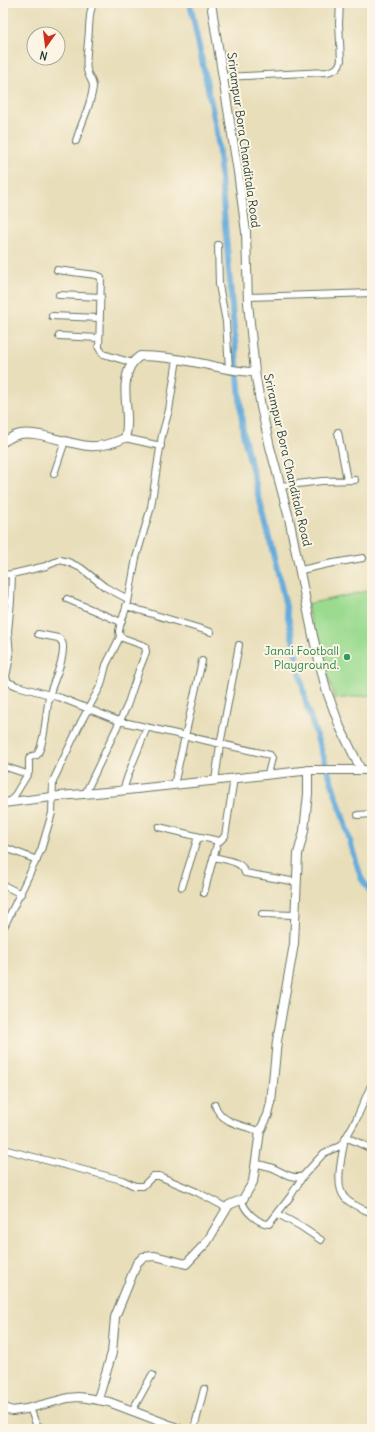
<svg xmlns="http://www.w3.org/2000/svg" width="375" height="1432" font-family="Delius,sans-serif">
	<rect width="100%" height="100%" fill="#fcf5e5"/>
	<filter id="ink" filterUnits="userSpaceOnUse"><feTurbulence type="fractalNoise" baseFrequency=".025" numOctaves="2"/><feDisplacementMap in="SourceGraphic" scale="8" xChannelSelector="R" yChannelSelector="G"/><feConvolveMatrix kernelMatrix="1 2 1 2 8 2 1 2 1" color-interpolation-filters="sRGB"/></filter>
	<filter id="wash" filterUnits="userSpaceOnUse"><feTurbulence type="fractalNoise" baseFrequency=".012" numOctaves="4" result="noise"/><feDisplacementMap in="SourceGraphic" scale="16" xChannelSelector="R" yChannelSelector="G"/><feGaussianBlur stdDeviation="0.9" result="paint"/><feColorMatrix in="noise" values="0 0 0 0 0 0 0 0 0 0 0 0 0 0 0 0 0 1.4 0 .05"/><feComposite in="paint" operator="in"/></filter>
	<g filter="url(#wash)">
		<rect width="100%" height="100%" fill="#e8deba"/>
		<!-- green -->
		<path fill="#9bdb90" stroke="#5d8c62" d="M372,590V695L335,699L315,638L307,604Z"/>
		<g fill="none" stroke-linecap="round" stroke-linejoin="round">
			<!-- canal -->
			<path stroke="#65abdb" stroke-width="6" d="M190,3L217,132L243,433L285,602L307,707L342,814L361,878L372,894"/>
		</g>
	</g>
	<g filter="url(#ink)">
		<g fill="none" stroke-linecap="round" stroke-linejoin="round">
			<defs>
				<path id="street" d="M223,77L327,72C335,70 338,69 341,61L339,23L340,3
					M76,141C81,123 91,106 93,87C93,80 88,77 87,70C85,61 89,38 89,27C90,20 89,9 94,3
					M218,245L219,285L226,322L229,369
					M57,270L96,275L101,277L99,348L103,354L133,363
					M59,295L101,297
					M248,297L372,293
					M52,316L100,318
					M59,336L99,338
					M338,432L347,480
					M125,438L161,446
					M54,474L65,441
					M281,486L322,481L355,480
					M301,570L328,564L363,558
					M12,574L11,601L8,631L10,656L6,677L8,682L17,686L61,698L119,721L270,755L272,758L268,774
					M3,575L12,574L46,566L60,560L68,562L81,568L105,587L128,599
					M67,599L121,622
					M126,606L211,632
					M3,766L27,774
					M215,781L220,745L239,645
					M174,785L202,661
					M123,791C129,769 139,749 147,727
					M85,794L127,706L139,670L146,652L145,646L120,637L119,631L120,626L128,602L136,558L151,507L162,435L169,410L177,359
					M10,803L29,772V759L32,756L37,755C45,743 46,712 49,697C53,680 64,663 63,646C63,642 61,640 58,638L38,634
					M358,815L372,814
					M159,827L200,837
					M3,847L37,860
					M214,857C225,860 243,861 245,873L297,882
					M3,885L21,894
					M182,887L197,840L201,837L219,841
					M204,893L217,844L225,836L234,778
					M262,914L295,915
					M3,929L41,850L52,813L53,781L81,722L101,685L106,665L120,637
					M215,1105C220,1123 244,1126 260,1131
					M346,1137L372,1149
					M344,1143C342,1157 334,1186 345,1198C351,1205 363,1209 372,1213
					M3,1149L122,1180L135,1186H143L153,1176H159L197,1192L227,1208
					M255,1163C261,1165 267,1166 273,1168C282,1172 293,1180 303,1176L324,1153L340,1146L344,1141L356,1120L372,1083
					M242,1201C245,1211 257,1223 269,1224L290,1197L303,1176
					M278,1214L300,1226L321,1240
					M30,1408L36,1424L43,1429
					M132,1411L152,1375
					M194,1429L204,1389"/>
				<path id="secondary" d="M211,3L238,172L246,232L248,303L255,372L261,407L270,447L289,518L313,636L326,689L340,727L361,770
					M3,442C6,440 10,438 14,436C32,427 68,445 89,446C100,447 114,443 125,438C132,416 119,390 130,367C132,363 136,359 140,356C160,356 179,359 199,363C218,367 236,372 255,372
					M3,803L60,796L118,791L312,770H372
					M98,1399L112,1353L115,1317L137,1263L143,1257L155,1256L186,1264L207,1242L229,1205L243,1199L253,1182L260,1131L268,1115L271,1103L277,1041L294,944L298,854L304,831L308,794V770
					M3,1407L12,1411L26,1409L68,1398L78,1397L87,1398L109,1402L180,1429"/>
			</defs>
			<!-- street casing -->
			<use href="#street" stroke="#657563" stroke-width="8"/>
			<!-- secondary casing -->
			<use href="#secondary" stroke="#657563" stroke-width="10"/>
			<!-- street -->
			<use href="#street" stroke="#fff" stroke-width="6"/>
			<!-- secondary -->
			<use href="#secondary" stroke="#fff" stroke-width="8"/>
		</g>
	</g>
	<!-- markers -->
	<circle fill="#2e9e5b" stroke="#fcf5e5" stroke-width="1.5" cx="347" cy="657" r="4"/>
	<g text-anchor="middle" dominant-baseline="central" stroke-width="4" stroke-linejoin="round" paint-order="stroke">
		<!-- street labels -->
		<g font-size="12" fill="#1f3d34" stroke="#fcf5e5">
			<text transform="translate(244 140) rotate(82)">Srirampur Bora Chanditala Road</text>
			<text transform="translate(288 460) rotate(77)">Srirampur Bora Chanditala Road</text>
		</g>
		<!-- leisure labels -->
		<g font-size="12" fill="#27864d" stroke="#fcf5e5" text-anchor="end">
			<text x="339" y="650">Janai Football<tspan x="339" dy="14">Playground.</tspan></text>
		</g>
	</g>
	<!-- margin -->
	<rect width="375" height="1432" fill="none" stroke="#fcf5e5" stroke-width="16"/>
	<!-- north arrow -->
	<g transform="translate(46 46) rotate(194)"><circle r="19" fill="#fcf5e5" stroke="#a4ab9e"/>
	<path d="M0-3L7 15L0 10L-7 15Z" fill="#c8321e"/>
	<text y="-6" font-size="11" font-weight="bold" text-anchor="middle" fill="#1f3d34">N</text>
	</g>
</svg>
